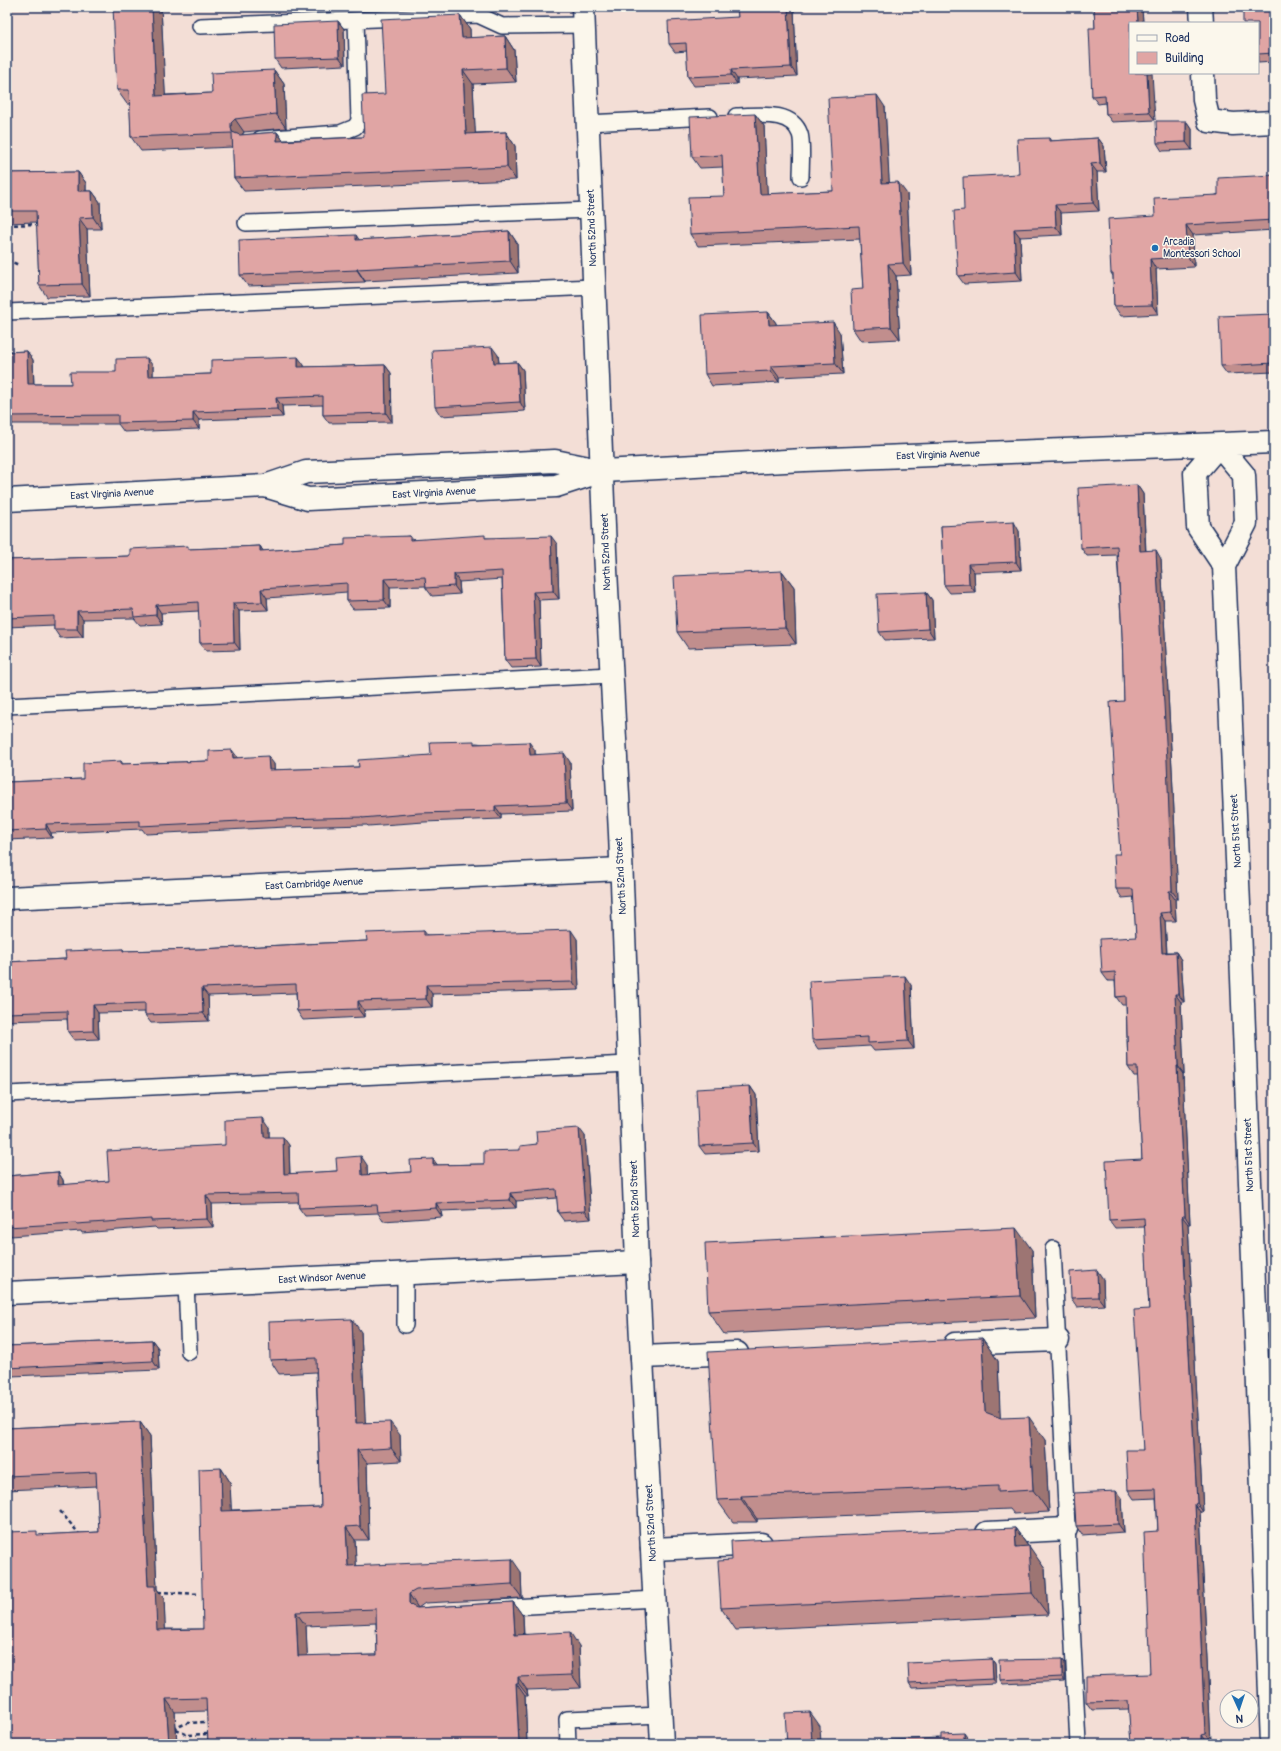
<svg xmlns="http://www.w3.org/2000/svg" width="1281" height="1751" font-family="Pangolin,sans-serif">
	<rect width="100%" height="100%" fill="#f3ded6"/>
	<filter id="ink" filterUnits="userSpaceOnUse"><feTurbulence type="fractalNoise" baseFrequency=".025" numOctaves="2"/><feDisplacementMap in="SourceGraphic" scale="8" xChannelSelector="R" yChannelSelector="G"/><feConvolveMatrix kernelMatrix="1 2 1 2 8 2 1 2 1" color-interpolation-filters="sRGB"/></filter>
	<g filter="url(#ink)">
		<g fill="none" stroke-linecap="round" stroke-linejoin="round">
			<defs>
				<path id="service" d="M200,26L478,15L502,26L583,25
					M736,116C757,116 791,109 800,134C803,142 801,168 801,177
					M587,123L710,117
					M260,139L340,133L355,127L359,121L356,20
					M246,223L591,210
					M7,312L594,287
					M7,706L611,675
					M7,1094L629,1064
					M1053,1249L1078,1744
					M186,1284L189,1352
					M405,1325V1274
					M496,1608L655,1599
					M568,1744L567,1719L661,1715"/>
				<path id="minor" d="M1201,7L1202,23
					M1203,73L1204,100L1209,121L1233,124L1274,122
					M265,486L308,499L556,486L602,471
					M7,500L265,486L306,472L555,461L603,471L804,460L1274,442
					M1224,566L1198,527L1195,473L1219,445L1244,475L1246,523L1224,566L1240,927L1272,1744
					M7,898L621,869
					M7,1293L637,1262
					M955,1344L1058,1340
					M642,1357L737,1353
					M987,1533L1066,1529
					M652,1549L761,1544"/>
				<path id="secondary" d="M583,7L605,551L620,833L637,1262L662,1744"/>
			</defs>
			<!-- service casing -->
			<use href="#service" stroke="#1b2f5e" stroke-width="18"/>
			<!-- minor casing -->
			<use href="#minor" stroke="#1b2f5e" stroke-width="25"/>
			<!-- secondary casing -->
			<use href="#secondary" stroke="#1b2f5e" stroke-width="25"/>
			<!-- path -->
			<path stroke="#1b2f5e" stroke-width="2.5" stroke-dasharray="4 3" stroke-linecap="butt" d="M7,225L37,224
				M7,260L19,265
				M60,1511L81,1536
				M158,1592L200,1594
				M174,1730L180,1726L187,1723L206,1722
				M176,1730L188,1735L207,1734
				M968,1742L979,1741V1744"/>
			<!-- service -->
			<use href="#service" stroke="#fbf7ec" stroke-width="15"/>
			<!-- minor -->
			<use href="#minor" stroke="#fbf7ec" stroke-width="22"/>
			<!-- secondary -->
			<use href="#secondary" stroke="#fbf7ec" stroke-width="22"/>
		</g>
		<!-- wall -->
		<path fill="#c18e8d" stroke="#1b2f5e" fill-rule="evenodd" d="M118,7H161L165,95L212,93L274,70L284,84L286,128L244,132L242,135L277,132L283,140L364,137L385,94L460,15L470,29V38L505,36L514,50L516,82L473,84L475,133L506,132L515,146L516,180L244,191L234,178L233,147L141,151L131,137L130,104H127L117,90Z
			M737,7H804V10H794L797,76L737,79V84L694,86L688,77L687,51L675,52L669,44L738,17Z
			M1094,7H1142L1143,23H1130L1155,120L1112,122L1106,114L1105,103L1098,104L1092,96L1095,28Z
			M1274,7V62L1258,63V23Z
			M338,21L344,29L345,65L281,68L275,59Z
			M885,107L889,182L907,194L911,275L896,276L900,339L861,341L853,329L863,289L860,239L698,246L690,234L724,196L723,167L700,168L692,157L755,114L764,126L767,194L833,191Z
			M1186,121L1192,129V150L1162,151L1157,143Z
			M1049,138L1051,141L1098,138L1104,146L1106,172H1097L1099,211L1061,213L1062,235L1020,237L1022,281L964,284L958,276L964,210L1019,174Z
			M78,172L86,183V191H92L100,202L101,229H87L90,296L47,297L39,285L37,222L7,223V173Z
			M1274,175V230L1193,235L1194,267L1156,269L1158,314L1121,316L1114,306L1113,276L1111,273L1155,216Z
			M509,231L517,243L518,273L365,281V282L248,286L240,275L359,240Z
			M768,312L776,323V325L840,333L843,374L779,377V382L712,386L705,374Z
			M1274,314V372L1227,374L1221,366Z
			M27,351L33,360L34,384H71L116,372L153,366V376L211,374L304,365V367L385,365L391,373L392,422L329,423L323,415V405L282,406L283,417L199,420V429L124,432L118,424H7V352Z
			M498,355L499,363L517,362L523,370L525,411L441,416L435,407Z
			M1137,485L1143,494L1146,551L1161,559L1172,769L1178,899H1175L1176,921H1165L1167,952H1176L1181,960L1184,1002H1181L1184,1074H1183L1190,1224H1188L1192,1305L1203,1512H1200L1211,1743H1207V1744H1131L1129,1709L1092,1710L1086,1702L1150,1674L1158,1531L1156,1498L1134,1499L1128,1490L1143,1450L1149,1309L1145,1227L1115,1228L1109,1220L1142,1159L1138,1076H1134L1128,1067L1126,1005H1122L1116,997L1115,981H1108L1102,973L1136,937L1134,897L1122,898L1116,889L1120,854L1124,701L1122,634L1117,555L1087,556L1081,548Z
			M941,526L1019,531L1021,570L974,572L975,592L950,593L944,585Z
			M410,536L413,540L487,538L557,544L559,599L539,600L541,667L511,668L505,660L502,579L459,582L460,594L432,596L426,588V586L390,587V608L353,609L347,601V592L267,598L268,610L239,611L240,650L206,651L200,643L199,611L161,613L162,624L140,625L134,618L83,619V637L60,638L54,629V625L7,627V560L130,556L190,549L260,546L263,551L345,545Z
			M782,571L794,587L796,644L688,648L677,632Z
			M926,592L932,600L934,638L885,640L879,632Z
			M476,743L535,750V754L570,762L572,811L501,814V819L424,822L368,826L367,825L286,827L146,834L142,829L51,833L52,838L7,840V782L83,779L121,761L123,764L209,761L238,758L274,764V770L359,767L431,755Z
			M424,931L427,935L577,939L579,990L432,994V1007L364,1010V1017L303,1020L297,1011L296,993L208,996L209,1021L151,1023L145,1015V1012L98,1013L99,1039L74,1040L68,1032L67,1019L7,1021V962L66,959L123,949L124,951L201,949L367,941Z
			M911,985L914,1049L874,1051L870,1046L818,1049L812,1040Z
			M750,1086L756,1095L759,1151L705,1154L699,1146Z
			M269,1127V1137L289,1145L290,1174L337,1171L367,1165V1175L411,1172L433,1159L437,1165L484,1164L520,1150L537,1144L585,1136L591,1219L564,1221L558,1213L557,1198L516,1201V1208L441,1211L442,1217L383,1221L378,1213L305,1216L299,1208L298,1202L212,1204L213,1227L157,1229L155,1227L82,1233L81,1231L11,1236L9,1232H7V1176L58,1172L63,1180L64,1185L109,1181L225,1145Z
			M1032,1250L1035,1318L724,1334L708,1311Z
			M1103,1279L1104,1305L1077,1307L1071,1298Z
			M361,1332L365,1422L400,1435L401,1461L367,1463L369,1540H355L356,1566L521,1572L522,1598L425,1603L418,1608L513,1602L523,1616L524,1634L579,1646L581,1688L527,1690L528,1696H525L527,1744H208L207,1711L175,1712L177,1744H7L40,1535L99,1532L97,1486L7,1490V1428L140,1422L150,1436L157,1589L164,1599L165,1629H203L221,1468L230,1482L231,1510L321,1507L316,1372L279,1374L270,1360ZM376,1623L377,1655L331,1656H307L306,1626Z
			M982,1338L998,1361L1000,1418L1045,1440L1049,1512L1014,1514L1010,1509L757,1519V1522H733L717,1500Z
			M152,1340L158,1348L159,1370L11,1376L7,1370V1346Z
			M1122,1499L1124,1532L1082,1535L1076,1526Z
			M1015,1528L1028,1546L1045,1569L1048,1615L736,1630L721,1608L732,1560Z
			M992,1659L995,1664L996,1684L912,1688L909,1683Z
			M1062,1659L1065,1663V1681L1003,1684L1000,1680Z"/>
		<!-- shaded-wall -->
		<path fill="#9d7473" stroke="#1b2f5e" d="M152,7H161L166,109L156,96Z
			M788,7H792L794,10L797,76L791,67Z
			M1137,7H1142L1143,23H1138Z
			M460,15L470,29L471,52L462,38Z
			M338,21L344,29L345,65L339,57Z
			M505,36L514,50L516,82L506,68Z
			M274,70L284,84L286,128L276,114Z
			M463,70L473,84L476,147L466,134Z
			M731,70L737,79V84L731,75Z
			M1147,73H1152L1155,120L1149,112Z
			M877,95L885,107L890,195L882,183Z
			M755,114L764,126L768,206L760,194Z
			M235,119L244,132L241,136L232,132L231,127V123Z
			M1186,121L1192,129V150L1186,142Z
			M277,132L287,146L277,141Z
			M506,132L515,146L516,180L507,167Z
			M1098,138L1104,146L1106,172L1100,163Z
			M1091,164L1097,172L1099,211L1093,203Z
			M78,172L86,183V203L78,191Z
			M898,182L907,194L911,275L903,263Z
			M92,191L100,202L101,229L93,217Z
			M1055,205L1061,213L1062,235L1056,227Z
			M79,218L87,229L90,296L82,284Z
			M1186,225L1193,235L1194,267L1188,257Z
			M1014,229L1020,237L1022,281L1016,272Z
			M509,231L517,243L518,273L510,261Z
			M356,235L364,247L356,240Z
			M1150,259L1156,269L1158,314L1152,305Z
			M888,264L896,276L900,339L891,327Z
			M357,269L365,281V282L357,270Z
			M768,312L776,323L777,336L769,325Z
			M833,322L840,333L843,374L835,363Z
			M492,347L498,355L500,371L494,363Z
			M27,351L33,360L34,393L28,384Z
			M298,357L304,365V375L298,367Z
			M147,358L153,366V385L148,376Z
			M517,362L523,370L525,411L520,402Z
			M385,365L391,373L392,422L386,413Z
			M771,366L779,377V382L771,371Z
			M276,398L282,406L283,417L277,409Z
			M193,412L199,420V429L193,421Z
			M1137,485L1143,494L1146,559L1140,551Z
			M1014,522L1019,531L1021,570L1016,562Z
			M551,536L557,544L559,599L553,591Z
			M260,546L265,554L260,551Z
			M1156,550L1161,559L1172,769L1178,899L1172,891Z
			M968,564L974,572L975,592L969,584Z
			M782,571L794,587L796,644L785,628Z
			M454,574L459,582L460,594L454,586Z
			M384,579L390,587V608L384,600Z
			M261,589L267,598L268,610L262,602Z
			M533,592L539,600L541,667L536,659Z
			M926,592L932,600L934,638L928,629Z
			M233,603L239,611L240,650L234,642Z
			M156,605L161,613L162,624L156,615Z
			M77,611L83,619V637L77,629Z
			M529,742L535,750V763L530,755Z
			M232,750L238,758H233Z
			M564,753L570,762L572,811L566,803Z
			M268,756L274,764L275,778L269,770Z
			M495,806L501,814V819L495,811Z
			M46,824L51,833L52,838L46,829Z
			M1169,891L1175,899L1176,921L1170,912Z
			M1160,913L1165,921L1167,961L1162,953Z
			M571,930L577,939L579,990L573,982Z
			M1176,952L1181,960L1184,1002L1178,994Z
			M905,976L911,985L914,1049L908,1041Z
			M426,985L432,994V1007L426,999Z
			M202,988L208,996L209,1021L203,1013Z
			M1175,994L1181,1002L1184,1074L1178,1066Z
			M358,1001L364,1010V1017L358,1009Z
			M93,1005L98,1013L99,1039L93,1031Z
			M1177,1066L1183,1074L1190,1224L1185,1216Z
			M750,1086L756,1095L759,1151L753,1143Z
			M263,1118L269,1127V1145L264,1137Z
			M579,1128L585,1136L591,1219L585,1211Z
			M283,1137L289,1145L290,1182L284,1174Z
			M361,1156L367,1165L368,1184L362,1175Z
			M433,1159L439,1167L433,1165Z
			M58,1172L63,1180L64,1193L58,1185Z
			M510,1193L516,1201V1208L510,1200Z
			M206,1195L212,1204L213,1227L207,1219Z
			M436,1203L441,1211L442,1217L436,1208Z
			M1182,1216L1188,1224L1192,1305L1203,1512L1197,1503L1186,1297Z
			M1016,1228L1032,1250L1035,1318L1020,1296Z
			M1097,1270L1103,1279L1104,1305L1098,1297Z
			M352,1319L361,1332L366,1436L356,1423Z
			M982,1338L998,1361L1001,1435L985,1412Z
			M152,1340L158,1348L159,1370L153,1361Z
			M1029,1417L1045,1440L1049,1512L1033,1490Z
			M140,1422L150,1436L157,1589L164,1599L166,1643L157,1630L148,1586Z
			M390,1422L400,1435L401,1461L391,1448Z
			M357,1450L367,1463L369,1540L360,1526Z
			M221,1468L230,1482L232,1524L222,1511Z
			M1116,1491L1122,1499L1124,1532L1118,1524Z
			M741,1496L757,1519V1522L741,1499Z
			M1195,1504L1200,1512L1211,1743L1205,1734Z
			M346,1527L355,1540L357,1579L348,1566Z
			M1015,1528L1030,1549L1029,1546L1045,1569L1048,1615L1032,1593L1016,1547Z
			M512,1559L521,1572L522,1598L512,1584Z
			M409,1594L418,1608V1617L409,1603Z
			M513,1602L523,1616L524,1648L515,1635Z
			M296,1612L306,1626L308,1670L298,1656Z
			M570,1632L579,1646L581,1688L572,1675Z
			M992,1659L995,1664L996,1684L993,1679Z
			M1062,1659L1065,1663V1681L1062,1677Z
			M518,1677L527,1690L528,1696L518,1683Z
			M516,1683L525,1696L527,1744H519Z
			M166,1699L175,1712L177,1744H169Z
			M810,1712L820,1726L821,1744L812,1743Z
			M964,1733L972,1744H964Z
			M1201,1735L1207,1743V1744H1201Z"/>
		<!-- building -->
		<path fill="#e0a5a4" stroke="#1b2f5e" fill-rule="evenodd" d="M113,7H152L156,96L212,93L211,73L274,70L276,114L235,119L231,123V127L232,132L240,135L277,132V141L364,137L362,95L385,94L381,19L460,15L462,38L505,36L506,68L463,70L466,134L506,132L507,167L234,178L232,133L131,137L129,90H117Z
			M737,7H788L791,67L731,70V75L688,77L686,43L669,44L668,21L738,17Z
			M1094,7H1137L1138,23H1130V73H1147L1149,112L1106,114L1105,95L1092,96L1089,28H1095Z
			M1243,7H1274V53L1258,54V23H1243Z
			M338,21L339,57L275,59L274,24Z
			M877,95L882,183L898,182L903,263L888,264L891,327L853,329L851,290L863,289L859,226L690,234L688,197L724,196L722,155L692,157L690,117L755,114L760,194L833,191L828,98Z
			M1156,121H1186V142L1157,143Z
			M1049,138V141L1098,138L1100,163L1091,164L1093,203L1055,205L1056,227L1014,229L1016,272L958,276L954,211L964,210L963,177L1019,174L1017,139Z
			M78,172V191H92L93,217L79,218L82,284L39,285L36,211H7V173Z
			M1274,175V220L1186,225L1188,257L1150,259L1152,305L1114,306L1113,273H1111L1108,219L1155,216L1154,198L1218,195V178Z
			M509,231L510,261L357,269V270L240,275L239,240L356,235V240Z
			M768,312L769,325L833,322L835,363L771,366V371L705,374L702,315Z
			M1274,314V363L1221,366L1219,316Z
			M492,347L494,363L517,362L520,402L435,407L432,350Z
			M27,351L28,384H71L70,372H116V359L147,358L148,376L211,374V360L298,357V367L385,365L386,413L323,415V396L276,398L277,409L193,412V421L118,423V415L7,416V352Z
			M1137,485L1140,551L1156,550L1167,761L1172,891H1169L1170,912L1160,913L1162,953L1176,952L1178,994H1175L1178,1066H1177L1185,1216H1182L1186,1297L1197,1503L1195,1504L1205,1734L1201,1735V1744H1131L1128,1701L1086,1702V1676L1150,1674L1144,1532L1158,1531L1156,1489L1128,1490L1126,1450H1143L1134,1310L1149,1309L1144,1218L1109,1220L1106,1161L1142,1159L1137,1067H1128L1126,996L1116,997L1115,972L1102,973L1100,939L1136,937L1133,889H1116L1114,854H1120L1110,702L1124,701L1122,634L1117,546L1081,548L1078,488Z
			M1014,522L1016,562L968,564L969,584L944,585L941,526Z
			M485,535V538L551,536L553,591L533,592L536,659L505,660L502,571L454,574V586L426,588L425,577L384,579V600L347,601V583L261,589L262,602L233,603L234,642L200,643L198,602L156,605V615L134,617L133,609L77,611V629H54V616L7,618V560L130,556V549L188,546V549L260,546V551L345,545V538L410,536V540Z
			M782,571L785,628L677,632L674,576Z
			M926,592L928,629L879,632L877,594Z
			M474,741V744L529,742L530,755L564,753L566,803L495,806V811L419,813L362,818V817L281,819L140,826V821L46,824V829L7,831V782L83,779V763L121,761V764L209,761V751L232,750L233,758L268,756L269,770L359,767L358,760L431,755L430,742Z
			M571,930L573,982L426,985V999L358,1001V1009L297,1011L296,984L202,988L203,1013L145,1015V1003L93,1005V1031L68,1032L67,1011L7,1013V962L66,959L65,951L123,949V951L201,949L367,941L366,933L424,931V935Z
			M905,976L908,1041L868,1043V1037L812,1040L809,981Z
			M750,1086L753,1143L699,1146L696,1089Z
			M263,1118L264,1137H283L284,1174L337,1171L336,1158L361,1156L362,1175L411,1172L410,1160L433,1159V1165L484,1164V1151L520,1150V1146L537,1144L536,1131L579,1128L585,1211L558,1213L556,1189L510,1193V1200L436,1203V1208L378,1212L377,1205L299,1208L298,1193L206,1195L207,1219L151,1221V1219L76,1224V1223L7,1227V1176L58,1172V1185L109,1181L107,1151L225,1145V1120Z
			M1016,1228L1020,1296L708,1311L705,1243Z
			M1097,1270L1098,1297L1071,1298L1070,1272Z
			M352,1319L356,1423L390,1422L391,1448L357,1450L360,1526L346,1527L348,1566L512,1559V1584L416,1590L409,1594V1603L412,1606L417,1608L513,1602L515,1635L570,1632L572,1675L518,1677V1683H516L519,1744H208L206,1698L166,1699L169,1744H7V1532L37,1531V1535L99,1532L96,1472L7,1476V1428L140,1422L148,1586H155L157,1630L203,1629L199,1469L221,1468L222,1511L321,1507L316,1358L270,1360L269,1322ZM376,1609L377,1655L330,1656V1655L298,1656L296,1612Z
			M982,1338L985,1412L1001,1418L1029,1417L1033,1490L998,1492V1486L741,1496V1499L717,1500L708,1352Z
			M152,1340L153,1361L7,1368V1346Z
			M1116,1491L1118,1524L1076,1526L1074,1493Z
			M1015,1528L1016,1547L1029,1546L1032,1593L721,1608L718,1561L732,1560L731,1541L873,1534Z
			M992,1659L993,1679L909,1683L908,1663Z
			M1062,1659V1677L1000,1680L999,1660Z
			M810,1712L812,1743L941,1738V1734L964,1733V1744H783H787L785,1713Z"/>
	</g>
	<!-- markers -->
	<circle fill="#1f6fb2" stroke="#fbf7ec" stroke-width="1.5" cx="1155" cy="248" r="4"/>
	<g text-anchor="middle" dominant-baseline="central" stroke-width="3" stroke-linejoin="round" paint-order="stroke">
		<!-- street labels -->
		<g font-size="10" fill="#1b2f5e" stroke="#fbf7ec">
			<text transform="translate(592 228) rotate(-92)">North 52nd Street</text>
			<text transform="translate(938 455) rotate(-2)">East Virginia Avenue</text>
			<text transform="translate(434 493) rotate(-3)">East Virginia Avenue</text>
			<text transform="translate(112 494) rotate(-3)">East Virginia Avenue</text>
			<text transform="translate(606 552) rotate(-92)">North 52nd Street</text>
			<text transform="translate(1236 831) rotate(-93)">North 51st Street</text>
			<text transform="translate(621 876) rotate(-93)">North 52nd Street</text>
			<text transform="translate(314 884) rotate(-3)">East Cambridge Avenue</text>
			<text transform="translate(1249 1155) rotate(-92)">North 51st Street</text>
			<text transform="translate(635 1199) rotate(-92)">North 52nd Street</text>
			<text transform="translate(322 1278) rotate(-3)">East Windsor Avenue</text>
			<text transform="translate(651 1523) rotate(-93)">North 52nd Street</text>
		</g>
		<!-- poi labels -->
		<g font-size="10" fill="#1b2f5e" stroke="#fbf7ec" text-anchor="start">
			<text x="1163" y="242">Arcadia<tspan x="1163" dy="12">Montessori School</tspan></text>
		</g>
	</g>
	<!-- margin -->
	<rect width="1281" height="1751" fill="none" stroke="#fbf7ec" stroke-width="24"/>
	<rect x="12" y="12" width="1257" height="1727" fill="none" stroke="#1b2f5e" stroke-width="1.5" filter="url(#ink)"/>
	<!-- legend -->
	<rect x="1129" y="22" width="130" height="52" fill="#fbf7ec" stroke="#a1a7b3"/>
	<rect x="1137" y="35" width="20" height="6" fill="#fbf7ec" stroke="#a1a7b3"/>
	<text x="1165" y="42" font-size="12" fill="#1b2f5e">Road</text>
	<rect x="1137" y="52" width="20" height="12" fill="#e0a5a4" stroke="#a1a7b3"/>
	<text x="1165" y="62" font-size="12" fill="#1b2f5e">Building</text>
	<!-- north arrow -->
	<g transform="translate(1239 1709) rotate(177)"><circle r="19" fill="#fbf7ec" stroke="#a1a7b3"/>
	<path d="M0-3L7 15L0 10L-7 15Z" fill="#1f6fb2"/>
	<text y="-6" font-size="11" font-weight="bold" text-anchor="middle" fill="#1b2f5e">N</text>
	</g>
</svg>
